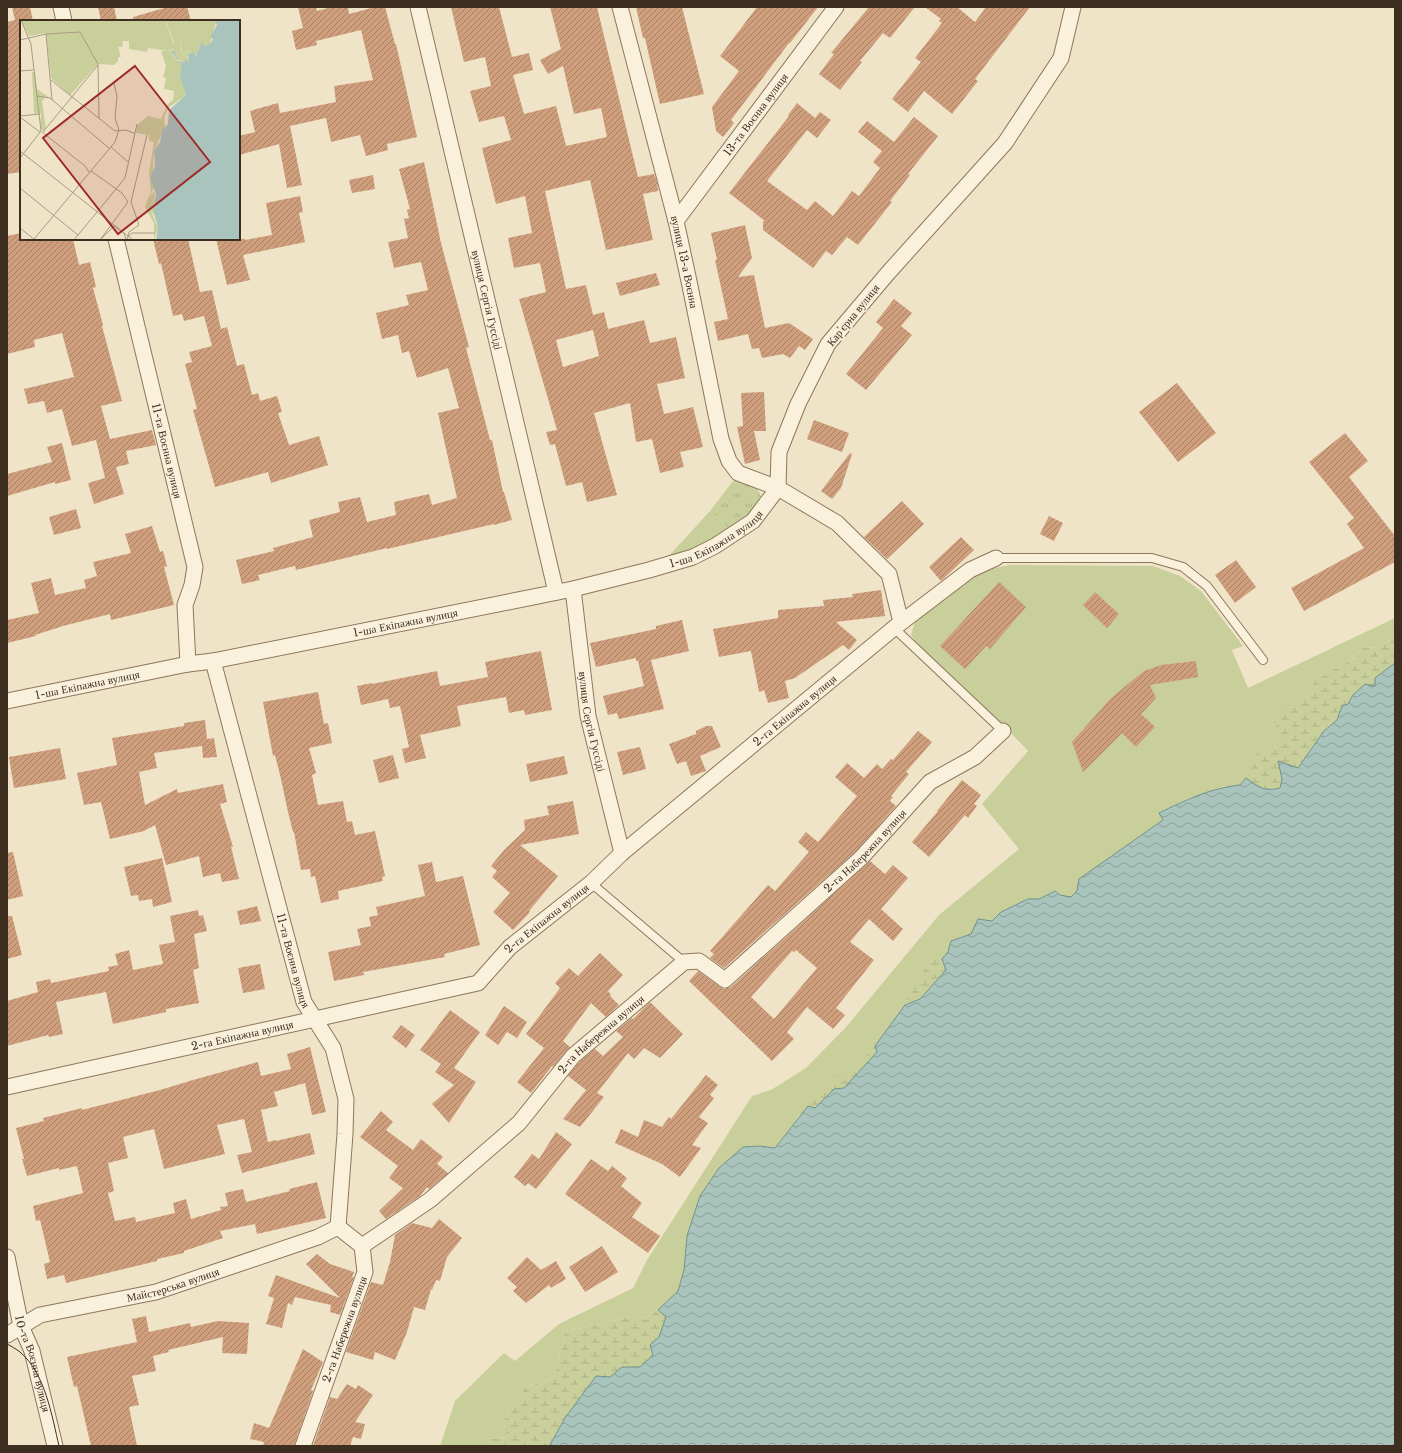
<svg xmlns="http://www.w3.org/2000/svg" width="1402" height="1453" font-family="'Libre Baskerville',serif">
	<defs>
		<pattern id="wetland-marsh" width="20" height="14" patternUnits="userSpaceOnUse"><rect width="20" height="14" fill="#c9cf9b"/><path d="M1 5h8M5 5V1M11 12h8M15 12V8" fill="none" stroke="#aeb285"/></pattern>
		<pattern id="park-tufts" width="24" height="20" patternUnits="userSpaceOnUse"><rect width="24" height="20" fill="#c9cf9b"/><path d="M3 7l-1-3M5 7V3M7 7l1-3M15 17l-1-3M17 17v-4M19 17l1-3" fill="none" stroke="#aeb285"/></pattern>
		<pattern id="water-waves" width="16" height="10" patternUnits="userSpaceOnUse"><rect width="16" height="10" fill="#a9c4bc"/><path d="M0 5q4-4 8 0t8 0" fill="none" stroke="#8ba098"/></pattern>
		<pattern id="building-hatch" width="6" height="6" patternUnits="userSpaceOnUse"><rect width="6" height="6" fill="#cf9f7d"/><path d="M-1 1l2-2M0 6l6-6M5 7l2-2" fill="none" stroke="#a98266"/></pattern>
	</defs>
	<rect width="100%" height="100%" fill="#f0e4c8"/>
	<!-- grass -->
	<path fill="#c9cf9b" d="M710,511L730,530L692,550L667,558Z
		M1010,565L1153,566L1180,576L1201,591L1243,646L1232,650L1248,688L1395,618V636L1380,647L1363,648L1356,657L1315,680L1307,697L1287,705L1282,736L1274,750L1240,785L1222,787L1187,799L1159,813L1163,820L1130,844L1071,897L1060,895L1054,891L1039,899H1028L1001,912L992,921L971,934L951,941L948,952L877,1052L844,1089L800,1115L775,1148L759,1146L743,1147L719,1168L700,1196L687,1236L684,1270L678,1291L658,1310L645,1319L633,1316L565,1332L554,1378L524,1388L518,1401L503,1421L507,1437L489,1439L490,1446H440L455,1401L504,1353L515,1361L559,1324L633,1288L647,1260L752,1096L771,1090L806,1068L846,1027L939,915L1019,849L982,804L1028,751L1012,734L919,646L911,635L915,622L972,577L988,569Z"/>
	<!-- wetland -->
	<path fill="url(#wetland-marsh)" d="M1395,636V663L1375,678V686L1353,695L1348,704L1342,706L1337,720L1324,731L1298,769L1279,761L1282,779L1280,788C1264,792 1259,787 1246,778L1253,766L1256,754L1274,750L1281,736L1273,719L1287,705L1307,697L1315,680L1356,657L1363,648L1380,647Z
		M942,959L946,970L920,999L905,1005L909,991L931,961Z
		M875,1046L877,1052L844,1089H834L815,1108L808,1106L836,1076H847Z
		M658,1310L666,1317L659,1337L650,1345L653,1355L640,1367H622L610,1377L596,1376L565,1418L551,1443L550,1446H490L489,1439L507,1437L503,1421L518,1401L524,1388L554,1378L565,1332L633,1316L645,1319Z"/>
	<!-- park -->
	<path fill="url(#park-tufts)" d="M741,478C752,482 758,486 761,497L748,517L730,530L710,511L733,481Z"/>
	<!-- water -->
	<path fill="url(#water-waves)" stroke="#6f938a" d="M1395,663V1446H550L551,1443L565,1418L596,1376L610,1377L622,1367H640L653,1355L650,1345L659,1337L666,1317L658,1310L678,1291L684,1270L687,1236L700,1196L719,1168L743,1147L759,1146L775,1148L808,1106L815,1108L834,1089L844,1088L877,1052L875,1046L905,1005L920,999L946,970L942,959L948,952L951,941L971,934L978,919L992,921L1001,912L1028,899H1039L1055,891L1060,895L1071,897L1077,891L1079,879L1163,820L1159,813C1186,800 1210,788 1240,785L1246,778C1259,787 1264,792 1280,788L1282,779L1278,761L1298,768L1324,731L1337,720L1342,706L1348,704L1353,695L1365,684L1375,686V678Z"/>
	<!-- building -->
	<path fill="url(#building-hatch)" fill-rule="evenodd" d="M12,7H30L33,21H21V172L7,174V22L15,20Z
		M98,7H114L117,21H101Z
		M168,7H187L191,21H133V17Z
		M298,7H316L317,11L332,7H348L349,14L375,7H385L395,44H396L417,137L387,144L388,150L366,156L360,135L331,142L326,118L290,126L302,185L287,188L279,144L239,155V136L255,132L250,111L278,103L280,113L336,102L334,86L373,80L361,30L316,41L317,45L296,50L292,31L303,28Z
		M451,7H499L512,57L529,53L533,70L513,75L524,114L556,106L566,146L607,137L601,108L574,114L563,66L548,74L540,60L561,49L550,7H597L638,177L654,174L657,182L658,191L643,194L653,240L606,250L590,180L545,191L566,289L586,285L593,315L604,312L608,329L644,320L650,343L676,337L685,378L657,384L664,414L693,407L703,447L680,452L684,467L660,473L652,439L636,442L630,403L594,413L617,495L587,502L582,482L566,486L555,444L550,445L546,432L557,430L519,299L546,292L540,263L514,268L508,238L532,233L525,196L496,204L482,148L511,140L504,116L479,122L470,91L491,86L485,57L464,62ZM593,330L599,356L563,367L556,340Z
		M636,7H682L704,94L660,104L645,38H643Z
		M757,7H818L790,43H789L731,120L734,123L723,137L716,131L712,107L739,71L720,56Z
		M869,7H915L890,38L883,33L860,61L862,62L840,90L819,74L834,54L831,53Z
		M925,7H957L975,22L986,7H1030L975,79L978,81L952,114L924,91L908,112L892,99L921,62L915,58L942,23L939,21L941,19Z
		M797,103L815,118L820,112L831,120L817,138L807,130L767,181L807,210L815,201L833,216L852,191L859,196L880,168L873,162L882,151L858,132L867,121L894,142L914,117L938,136L908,174L910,175L890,201L892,202L858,245L847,237L832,255L826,251L813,268L763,230V221H765L729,193L789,116L788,115Z
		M424,162L441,243L469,347L466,348L490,440H492L503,492H504L512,520L494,525V524L387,549V548L296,570L295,566L258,575L260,580L242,584L236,560L274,551L273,548L313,537L309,520L340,512L338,502L360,497L367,522L396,515L394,502L429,494L432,505L457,498L438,413L459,408L448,368L417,378L409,351L402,353L398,335L382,339L376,313L409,305L406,295L428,290L421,262L394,268L388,242L408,238L404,219L409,218L407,210L410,209L399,169Z
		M373,175L375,189L352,193L349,180Z
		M300,196L303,212L299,213L305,242L243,255L250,280L227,285L216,239H245V240L272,235L266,203Z
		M745,225L752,258L738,277L754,275L765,328L789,323L813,339L805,350L799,346L790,358L783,354L762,358L759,348L752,349L748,334L718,341L714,322L728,319L715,260H717L711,233Z
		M21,233V239H73L79,265L90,262L96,287L93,288L103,325L102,326L122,401L101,406L110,439L152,430L156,445L126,451L129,464L116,467L124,494L94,504L88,483L105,478L96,440L72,446L62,409L47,413L44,401L28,404L24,389L74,377L62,333L34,340L35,347L7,354V236Z
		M153,239H188L200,292L212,290L221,329L227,327L237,366L244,364L252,395L258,393L260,401L277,396L282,412L278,413L289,445L319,436L328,465L271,483L268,472L215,487L193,410L197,409L185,364L192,362L189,352L212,346L204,316L184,321L182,314L173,316L161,263L159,264Z
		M656,273L660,285L620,296L616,283Z
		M894,299L912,313L901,326L912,335L866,390L846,374L883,328L876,322Z
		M1177,383L1216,433L1178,462L1139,412Z
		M764,392L766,431H754L760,460L745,464L737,427L743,426L741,393Z
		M814,420L849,433L842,452L807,439Z
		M1345,433L1368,461L1349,477L1395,536V562L1304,611L1291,588L1364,548L1347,524L1354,518L1309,462Z
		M62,443L71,480L55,484V482L7,496V474L52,462L47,447Z
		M850,453L852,454L841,488L832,499L821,491Z
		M902,501L924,524L887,559L864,537Z
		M76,509L81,528L54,535L49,517Z
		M1049,516L1063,523L1054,541L1040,534Z
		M152,526L160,552L163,551L167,566L164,567L174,605L111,620L110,614L63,626L35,635L36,636L7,643V620L39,613L31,583L51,578L55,595L86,588L84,580L97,576L93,562L131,553L125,534Z
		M961,537L974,550L941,581L929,567Z
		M1236,560L1256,587L1235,603L1215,575Z
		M999,582L1026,607L990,649L986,646L965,669L940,646Z
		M881,590L885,616L836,622L857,640L849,650L843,645L795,678L785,681L789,698L768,703L764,690L759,692L751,651L719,657L713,629L778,618V610L824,606L823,600L853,597L852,594Z
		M1095,592L1119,614L1107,628L1083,605Z
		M682,620L689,651L651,660L664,709L619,719L617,713L608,715L603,696L644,686L638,661H636V658L596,667L590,643L656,629V626Z
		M541,651L552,710L525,715L524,710L509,713L506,697L457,706L461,726L420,735L426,758L405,763L402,749L409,747L400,706L390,708L388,699L361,705L357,686L372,683V684L437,671L440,686L488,677L485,662Z
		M1196,661L1198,677L1150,685L1156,698L1141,714L1155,727L1136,747L1122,733L1083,772L1072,742L1111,698L1144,671L1161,665Z
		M318,692L324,724L328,723L332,743L309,748L316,773L312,775L318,805L343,801L347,822L352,821L355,835L375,831L385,876L382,877L383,881L338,891L339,899L321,903L315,876L311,877L310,869L301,870L294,832H293L288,812L281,779L275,755L273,756L263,702Z
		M205,720L207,739L214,738L217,757L203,758L202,746L154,753L157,768L139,772L145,805L177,789L178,793L223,784L227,802L220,804L233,847H231L239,879L222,882L220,873L203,877L199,856L166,865L155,825L144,831L110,839L101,802L84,805L77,773L117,765L112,738L184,726V723Z
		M706,726H712L721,747L700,756L706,771L691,776L686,761L677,764L669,744L696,734V731Z
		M918,731L932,742L906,772L909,774L891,796L893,797L890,801L896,806L855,852L724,968L710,958L714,954L710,951L768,885L775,891L809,852L798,842L806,832L818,842L857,796L835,777L847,763L864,778L877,764L882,769L891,759L893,760Z
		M640,747L646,769L623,775L617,752Z
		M60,748L66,779L14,788L9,757Z
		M393,755L399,778L379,783L373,760Z
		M564,756L568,774L530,782L526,764Z
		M962,780L981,795L974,804L977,806L968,818L965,815L929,857L912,842L938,811H937Z
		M573,801L579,834L520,845L558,876L529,911L530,912L513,930L493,912L510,893L492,877L497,871L491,866L504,850L525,830L524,820L549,815L547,806Z
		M13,852L23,896L7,900V853Z
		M162,858L172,902L153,907L152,899L139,901L138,895L131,896L124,867Z
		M870,861L885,874L893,865L908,878L881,909L903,929L893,941L869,919L850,942L874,960L836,1008L845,1015L833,1029L807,1007L787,1032L794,1039L772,1061L689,981L698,971L720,987L724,989L731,987ZM796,950L817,968L774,1019L751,997L792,951L794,952Z
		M432,862L436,882L463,876L480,945L444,954L445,957L363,972L364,975L334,981L328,952L361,945L357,929L371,926L369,917L378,915L376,907L425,896L418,865Z
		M257,906L261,921L240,925L237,911Z
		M198,910L199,916L203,915L207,931L194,934L199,968L193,970L199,1003L166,1009V1012L113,1024L106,992L56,1002L63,1034L49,1037L48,1035L7,1046V1001L38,992L36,982L50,979L51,983L109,971L108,967L118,965L115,954L129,950L133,970L163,964L159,945L175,942L170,916Z
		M7,916H12L22,955L7,959Z
		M600,953L623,975L608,991L611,995L610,996L619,1005L606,1017L591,1003L563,1041L570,1047L553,1067L552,1066L531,1093L517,1082L544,1048L526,1034L560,988L555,983L569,968L578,976Z
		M260,964L265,989L243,993L238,968Z
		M650,1002L683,1034L660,1058L644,1048L634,1059L628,1053L597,1093L604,1097L580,1127L563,1119L586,1090L568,1076L579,1062L595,1049L603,1056L623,1037L616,1031L632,1018L633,1019Z
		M504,1006L527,1022L517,1038L507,1032L498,1045L485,1035Z
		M450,1010L480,1032L454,1068L476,1082L449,1123L432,1104L454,1085L435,1072L441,1064L420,1050Z
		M401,1025L415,1035L406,1048L392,1037Z
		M310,1047L326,1112L312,1115L305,1083L274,1092L278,1106L261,1110L268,1142L276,1140V1141L310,1133L315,1154L242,1173L237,1155L252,1152L244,1119L217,1125L225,1154L164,1169L154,1129L123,1137L128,1158L108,1163L114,1191L108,1193L115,1221L135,1217L136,1222L175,1213L173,1203L186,1199L191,1219L221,1210L220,1207L228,1206L225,1193L243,1189L246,1202L290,1191L289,1189L317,1182L326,1218L257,1234L255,1224L220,1231L223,1238L184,1251V1253L157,1259V1261L66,1283L64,1275L47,1279L44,1264L50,1262L40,1220L36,1221L33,1206L83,1193L77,1166L59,1170V1168L27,1176L22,1159H24L16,1128L44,1121L43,1118L82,1108V1110L160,1090L193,1080L258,1062L261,1076L291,1069L287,1054Z
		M706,1075L718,1085L710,1095L714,1098L699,1117L708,1123L692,1145L701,1148L680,1177L662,1164L615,1143L621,1129L638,1137L644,1120L662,1127L669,1117L671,1119Z
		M381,1111L393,1122L386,1130L413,1150L421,1139L443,1157L437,1164L448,1173L429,1189L427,1187L420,1196L386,1219L379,1211L403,1188L389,1178L398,1166L360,1137Z
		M556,1132L572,1144L536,1189L528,1183L525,1186L514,1177L532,1154L539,1159Z
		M591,1159L608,1171L612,1166L627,1178L621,1186L642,1203L632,1217L660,1236L648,1253L565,1194Z
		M439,1219L462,1238L447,1257L440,1281L436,1280L432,1290L431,1289L425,1310L414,1307L407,1332L395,1360L375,1352L373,1360L346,1352L371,1282L383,1285L390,1262L395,1235L412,1223L432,1228Z
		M602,1246L618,1272L585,1292L569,1267Z
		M317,1254L330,1264L354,1272L352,1277H354L340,1315L330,1312L331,1305L295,1297L292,1305L288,1303L282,1328L266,1324L274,1298L268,1296L276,1275L340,1298L306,1264Z
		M527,1257L541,1270L556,1261L566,1279L551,1288L549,1285L526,1303L513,1291L517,1287L507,1278Z
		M146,1316L149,1332L190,1323L191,1327L218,1321L249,1323L247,1354L222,1353L223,1337L168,1350L169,1352L153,1356L156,1371L132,1376L139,1405L129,1407L137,1446H91L77,1386L74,1387L67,1357L137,1342L132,1319Z
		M303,1349L323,1362L311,1390L313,1391L294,1446H263L264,1442L250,1439L254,1423L269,1428Z
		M347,1384L356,1389L358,1385L373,1395L355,1422L365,1424L361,1439L353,1437L350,1446H313L330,1397L337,1399Z"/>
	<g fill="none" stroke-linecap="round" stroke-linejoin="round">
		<defs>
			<path id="service" d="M996,558H1152L1183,567L1207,586L1263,660
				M894,628L1003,731
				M591,883L684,962"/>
			<g id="minor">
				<path d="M61,7L64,21"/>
				<path id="s1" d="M418,7L556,592"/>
				<path id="s2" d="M620,7L676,221L690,286L721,439L729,461L738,473L778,488L837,523L889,574L901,622"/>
				<path id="s3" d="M676,221L836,7"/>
				<path id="s4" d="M116,239L195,567L192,585L185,605L188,664"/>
				<path d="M778,488L779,452L798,404L828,344L888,273L1005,143L1061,58L1073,7"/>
				<path id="s5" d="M573,589L588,716L622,853"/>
				<path id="s6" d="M213,661L304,1002L333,1048L346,1099L345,1134L338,1227"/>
				<path id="s7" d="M7,701L188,664L213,661L573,589L649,570L693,557L715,546L753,521L778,488"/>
				<path id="s8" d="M7,1087L478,983L510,947L591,883L622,853L894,628L970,570L996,558"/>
				<path d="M338,1227L362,1246"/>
				<path id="s9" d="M7,1257L21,1326L32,1351L55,1446"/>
				<path id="s10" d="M7,1335L40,1315L156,1292L318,1237L338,1227"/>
				<path id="s11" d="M303,1446L365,1272L362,1246L430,1200L519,1123L573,1056L684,962L699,961L725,980L861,858L930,782L975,757L1003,731"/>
			</g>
		</defs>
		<!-- service casing -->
		<use href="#service" stroke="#8d765c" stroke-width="10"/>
		<!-- minor casing -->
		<use href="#minor" stroke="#8d765c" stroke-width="17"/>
		<!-- service -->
		<use href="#service" stroke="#faf1dc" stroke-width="8"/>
		<!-- minor -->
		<use href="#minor" stroke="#faf1dc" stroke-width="15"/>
		<!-- tram -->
		<path stroke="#3d2e20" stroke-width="1" d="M7,1344C11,1346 16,1349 20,1352C45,1373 52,1416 59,1446"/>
	</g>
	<g text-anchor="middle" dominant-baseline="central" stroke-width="3.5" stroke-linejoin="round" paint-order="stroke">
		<!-- street labels -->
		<g font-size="11" fill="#3d2e20" stroke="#f7eed8">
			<text stroke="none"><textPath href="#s3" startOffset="133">13-та Воєнна вулиця</textPath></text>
			<text stroke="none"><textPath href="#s2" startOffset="263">вулиця 13-а Воєнна</textPath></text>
			<text stroke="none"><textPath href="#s1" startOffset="301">вулиця Сергія Гуссіді</textPath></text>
			<text transform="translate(853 315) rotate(-51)">Карʼєрна вулиця</text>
			<text stroke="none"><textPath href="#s4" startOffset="218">11-та Воєнна вулиця</textPath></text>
			<text stroke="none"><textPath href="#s7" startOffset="730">1-ша Екіпажна вулиця</textPath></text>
			<text stroke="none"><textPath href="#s7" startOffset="406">1-ша Екіпажна вулиця</textPath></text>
			<text stroke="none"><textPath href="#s7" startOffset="82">1-ша Екіпажна вулиця</textPath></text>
			<text stroke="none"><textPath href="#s8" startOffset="901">2-га Екіпажна вулиця</textPath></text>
			<text stroke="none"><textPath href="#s5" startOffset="134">вулиця Сергія Гуссіді</textPath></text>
			<text stroke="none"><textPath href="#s11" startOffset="880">2-га Набережна вулиця</textPath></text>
			<text stroke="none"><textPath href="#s8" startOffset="577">2-га Екіпажна вулиця</textPath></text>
			<text stroke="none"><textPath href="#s6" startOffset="310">11-та Воєнна вулиця</textPath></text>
			<text stroke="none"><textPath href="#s8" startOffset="241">2-га Екіпажна вулиця</textPath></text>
			<text stroke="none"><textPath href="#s11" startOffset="532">2-га Набережна вулиця</textPath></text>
			<text stroke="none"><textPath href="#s10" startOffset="175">Майстерська вулиця</textPath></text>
			<text stroke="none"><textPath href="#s11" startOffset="124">2-га Набережна вулиця</textPath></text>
			<text stroke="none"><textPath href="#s9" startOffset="110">10-та Воєнна вулиця</textPath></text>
		</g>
	</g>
	<!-- overview -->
	<g transform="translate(20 20)">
		<rect width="220" height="220" fill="#f0e4c8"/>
		<path d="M153,3L160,9L161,32L163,34L172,30L161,37L162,40L157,39L156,30L153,29L150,32L159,47L166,75L148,88L144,98L145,106L134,131L132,164L134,168L129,177V186L138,208L134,220V203L125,187L131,171L129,152L134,122L129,121V115L116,113L117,105L128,96L141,99L148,84L153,80L154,71L144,69L146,58L143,57L146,46L141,31H149L154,22L147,4Z" fill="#c9cf9b"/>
		<path d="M145,0H201L196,2L190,24L187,27L180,25L176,36L174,32L167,36L170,43L157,40L154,30L153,35L158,42L163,43L160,56L150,32L156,29L157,39L162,40L161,37L172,30L162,34L159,9L153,4H147ZM135,171L133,189L135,196L129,188V177Z" fill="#c9cf9b"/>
		<path d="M12,52H15L17,69L30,78H25L22,81L26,108L24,111L20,108L21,93L14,94Z" fill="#c9cf9b"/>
		<path d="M1,0H145L155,27L147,31L128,28L127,32L109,29V21H103L102,27H98L101,37H98V41L94,45L78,44L50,75L31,58L26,13L9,16Z" fill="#c9cf9b"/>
		<path d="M201,0H220V220H136L138,208L133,189L136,174L130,158L135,146L134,131L140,122L142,110L148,104L149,90L166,75L160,56L162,43H159L152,32L154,29L158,41L163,42L167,40L169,43L168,35L174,32L176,36L181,23L187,27V24H190L193,19L190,17L197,5L195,1Z" fill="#a9c4bc"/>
		<path fill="none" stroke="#a89b85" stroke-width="1" d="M1,0L11,24L21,111M26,14L32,80M0,20L26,14L60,12L78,44L79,98M0,51L13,50M31,60L51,76M94,63L97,76L95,98L99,110M17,76L30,78L90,129M51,76L95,111L105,110L114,113M0,96L20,94M0,97L20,112M22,112L65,146L69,152M23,112L78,45M91,127L108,142M0,131L113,220M0,138L21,111M71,151L102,173L108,182M0,168L58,215M0,208L15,220M109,216L112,213H134M14,219L95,122L99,110M54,220L105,158L117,104M80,220L108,182M80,220L94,206L104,213L106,220M107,220L109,212L119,205L111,182L127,115"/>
		<path fill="#9e2a2b" fill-opacity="0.15" stroke="#9e2a2b" stroke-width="2" d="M115,46L190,142L98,214L23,118Z"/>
		<rect width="220" height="220" fill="none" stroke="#3d2e20" stroke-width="2"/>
	</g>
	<!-- border -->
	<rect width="1402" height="1453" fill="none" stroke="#3d2e20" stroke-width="16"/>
</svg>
